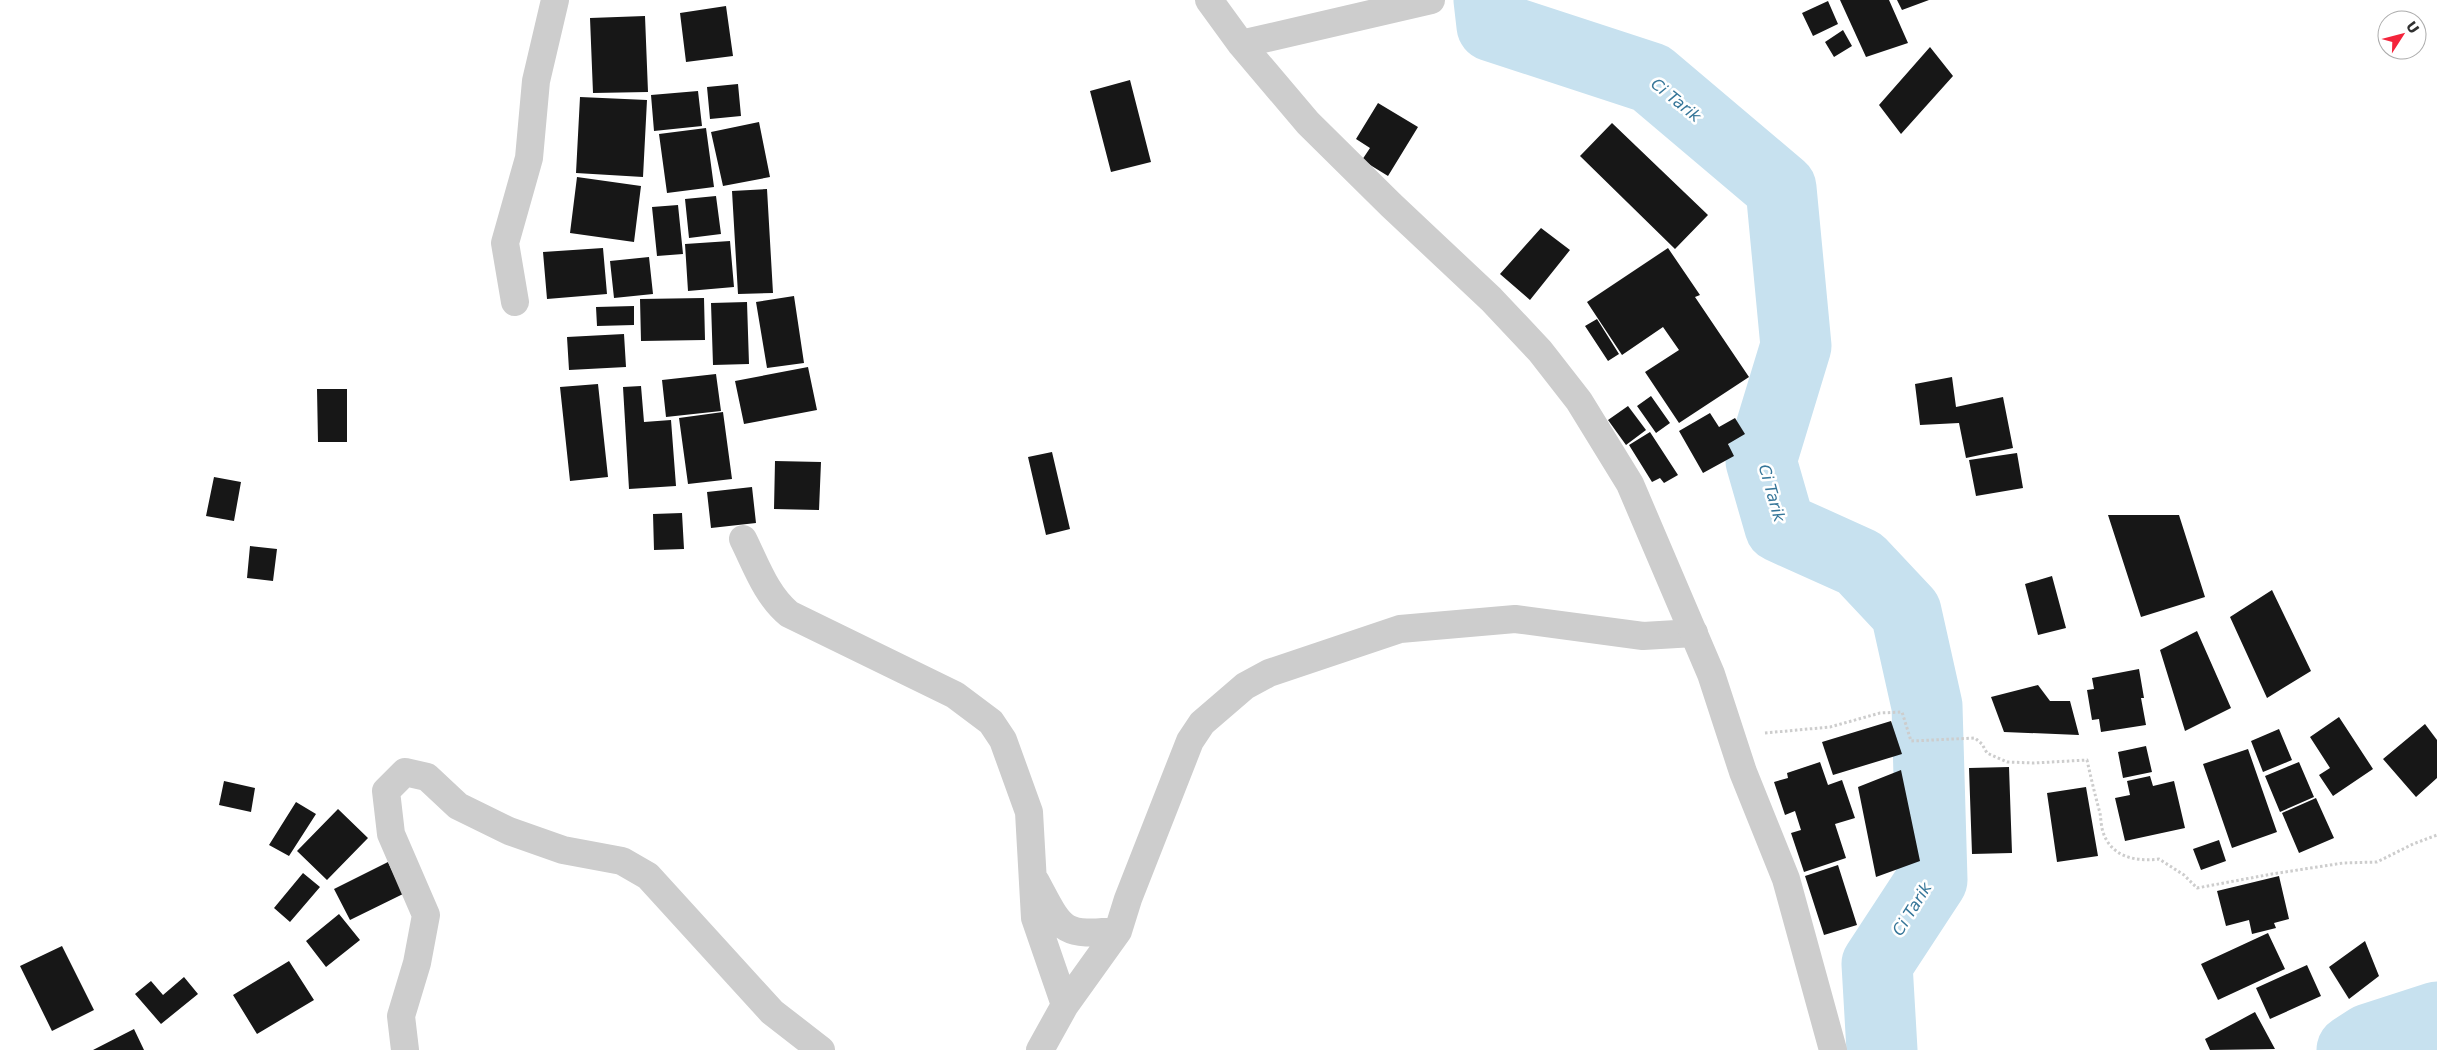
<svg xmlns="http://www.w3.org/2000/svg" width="2437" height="1050" font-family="'DejaVu Sans',sans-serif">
	<rect width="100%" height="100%" fill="#fff"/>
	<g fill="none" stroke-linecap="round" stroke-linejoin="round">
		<!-- river -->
		<path stroke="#c7e1ef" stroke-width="71" d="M1489,0L1492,26L1651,78L1781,188L1796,346L1761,461L1780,527L1860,563L1906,612L1927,706L1932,880L1877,964L1882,1050
			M2352,1050L2369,1039L2437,1017"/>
	</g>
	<!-- building -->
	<path fill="#171717" d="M1840,0H1889L1908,43L1866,57Z
		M1897,0H1929L1902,10Z
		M1828,1L1838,24L1813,36L1802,13Z
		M726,6L733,56L686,62L680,13Z
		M645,16L648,92L593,93L590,18Z
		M1843,30L1852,46L1834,57L1825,42Z
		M1930,47L1953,76L1901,134L1879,105Z
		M1130,80L1151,162L1111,172L1090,91Z
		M738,84L741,116L710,119L707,87Z
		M698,91L702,126L654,131L651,95Z
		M580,97L647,100L643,177L576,173Z
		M1378,103L1418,127L1388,176L1362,160L1370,148L1356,139Z
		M759,122L770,177L723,186L711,132Z
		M1612,123L1708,215L1675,249L1580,156Z
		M706,128L714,187L667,193L659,134Z
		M577,177L641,186L634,242L570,233Z
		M767,189L773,293L738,294L732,191Z
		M716,196L721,234L689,238L685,199Z
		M678,205L683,254L657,256L652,207Z
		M1541,228L1570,250L1530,300L1500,274Z
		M730,241L734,287L688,291L685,244Z
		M603,248L607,294L547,299L543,252Z
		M1668,248L1700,295L1695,297L1749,377L1679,423L1645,372L1679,350L1663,327L1622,355L1587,302Z
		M649,257L653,294L614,298L610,261Z
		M794,296L804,363L767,368L756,302Z
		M704,298L705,340L641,341L640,299Z
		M747,302L749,364L713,365L711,303Z
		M634,306V325L597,326L596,307Z
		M1597,319L1619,354L1608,361L1585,326Z
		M624,334L626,367L569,370L567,337Z
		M808,367L817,410L744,424L735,381Z
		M716,374L721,411L666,417L662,380Z
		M1952,377L1956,407L2003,397L2013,448L1966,458L1959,423L1920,425L1915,384Z
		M598,384L608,477L570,481L560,387Z
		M641,386L644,422L671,420L676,486L629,489L623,387Z
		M317,389H347V442H318Z
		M1651,396L1670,423L1656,433L1637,406Z
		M1628,406L1646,430L1626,445L1608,420Z
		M723,412L732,479L688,484L679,418Z
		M1710,413L1719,427L1735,418L1745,434L1728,444L1734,456L1703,473L1679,431Z
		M1650,432L1678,475L1664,483L1660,478L1652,482L1629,445Z
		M1052,452L1070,529L1046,535L1028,457Z
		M2017,453L2023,488L1976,496L1969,460Z
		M775,461L821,462L819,510L774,509Z
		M214,477L241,482L234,521L206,516Z
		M752,487L756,523L711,528L707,492Z
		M682,513L684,549L654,550L653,514Z
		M2108,515H2179L2205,597L2141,617Z
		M250,546L277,549L273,581L247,578Z
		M2052,576L2066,628L2038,635L2025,584Z
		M2272,590L2311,671L2267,698L2230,617Z
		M2197,631L2231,708L2185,731L2160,650Z
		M2139,669L2144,698H2141L2146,725L2101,732L2099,719L2092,720L2087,690L2094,689L2092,678Z
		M2038,685L2050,701H2070L2079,735L2004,732L1991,697Z
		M2339,717L2373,769L2333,796L2319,775L2330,768L2310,737Z
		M1891,721L1902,754L1833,775L1822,742Z
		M2425,724L2437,740V778L2416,797L2383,759Z
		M2279,729L2292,760L2263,772L2251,741Z
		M2146,746L2152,772L2123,778L2118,752Z
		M2248,749L2277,832L2232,848L2203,764Z
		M1820,762L1828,785L1842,780L1855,818L1835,824L1846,858L1804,872L1791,833L1801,830L1795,811L1785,815L1774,782L1788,778L1787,773Z
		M2299,762L2314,797L2280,812L2265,776Z
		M2009,767L2012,853L1972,854L1969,768Z
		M1901,770L1920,861L1876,877L1858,787Z
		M2150,776L2153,786L2174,781L2185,828L2125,841L2115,798L2130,795L2127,781Z
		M224,781L255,788L251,812L219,805Z
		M2086,787L2098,856L2057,862L2047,793Z
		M2316,798L2334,838L2299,853L2282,813Z
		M296,802L316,814L289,856L269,845Z
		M338,809L368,838L327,880L297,851Z
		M2219,840L2226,861L2201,870L2193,849Z
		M388,862L403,894L350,920L334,889Z
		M1838,865L1857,925L1824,935L1805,876Z
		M303,873L320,887L290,922L274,908Z
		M2279,876L2289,919L2274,923L2276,928L2252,934L2249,920L2226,926L2217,891Z
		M339,914L360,940L326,967L306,941Z
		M2268,933L2285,969L2218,1000L2201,964Z
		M2365,941L2379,976L2349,999L2329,967Z
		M62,946L94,1010L52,1031L20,966Z
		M289,961L314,1000L257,1034L233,995Z
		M2307,965L2321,996L2270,1019L2256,988Z
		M184,977L198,994L161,1024L135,994L151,981L163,995Z
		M2255,1012L2275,1049L2210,1050L2205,1039Z
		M134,1029L144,1050H93Z"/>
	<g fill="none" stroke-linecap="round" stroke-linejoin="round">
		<!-- path -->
		<path stroke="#cdcdcd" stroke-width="3" stroke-dasharray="2.5 2.5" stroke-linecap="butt" d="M1765,733L1830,727L1880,713L1902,712L1911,741L1975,738L1982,744L1987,753L2007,762L2034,763L2087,760C2091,778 2095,795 2100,813C2101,819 2101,826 2103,832C2111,857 2136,862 2159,859L2184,875L2197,888L2272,874L2343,863L2377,862L2413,844L2437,835"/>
		<!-- minor -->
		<path stroke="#cdcdcd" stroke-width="28" d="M515,302L505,243L529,158L536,81L555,0
			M743,539C756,565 766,595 789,614L955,695L991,722L1003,740L1029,812L1035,918L1065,1005
			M1036,882C1062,931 1061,936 1118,931
			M405,1050L401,1016L417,963L426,915L391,834L386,791L405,772L427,777L458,806L509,831L563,850L622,861L648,876L772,1012L821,1050
			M1040,1050L1065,1005L1118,931L1128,899L1190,741L1202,723L1245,686L1269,673L1400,629L1515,619L1643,636L1694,633"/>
		<!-- tertiary -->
		<path stroke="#cdcdcd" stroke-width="28" d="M1209,0L1241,44L1308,123L1391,205L1491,299L1540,351L1579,401L1630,484L1711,674L1743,772L1786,879L1833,1050
			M1241,44L1431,0"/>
	</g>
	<g text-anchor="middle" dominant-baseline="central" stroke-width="5" stroke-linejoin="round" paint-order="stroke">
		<!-- water labels -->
		<g font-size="16" font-style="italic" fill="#367699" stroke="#fff">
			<text transform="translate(1676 100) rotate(39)">Ci Tarik</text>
			<text transform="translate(1772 493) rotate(74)">Ci Tarik</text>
			<text transform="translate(1912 909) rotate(-58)">Ci Tarik</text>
		</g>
	</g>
	<!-- north arrow -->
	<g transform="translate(2402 35) rotate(54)"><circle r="24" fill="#ffffff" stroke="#acacac"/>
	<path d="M0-4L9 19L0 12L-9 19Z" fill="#f4243b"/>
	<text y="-8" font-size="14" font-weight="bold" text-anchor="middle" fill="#303030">U</text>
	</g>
</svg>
